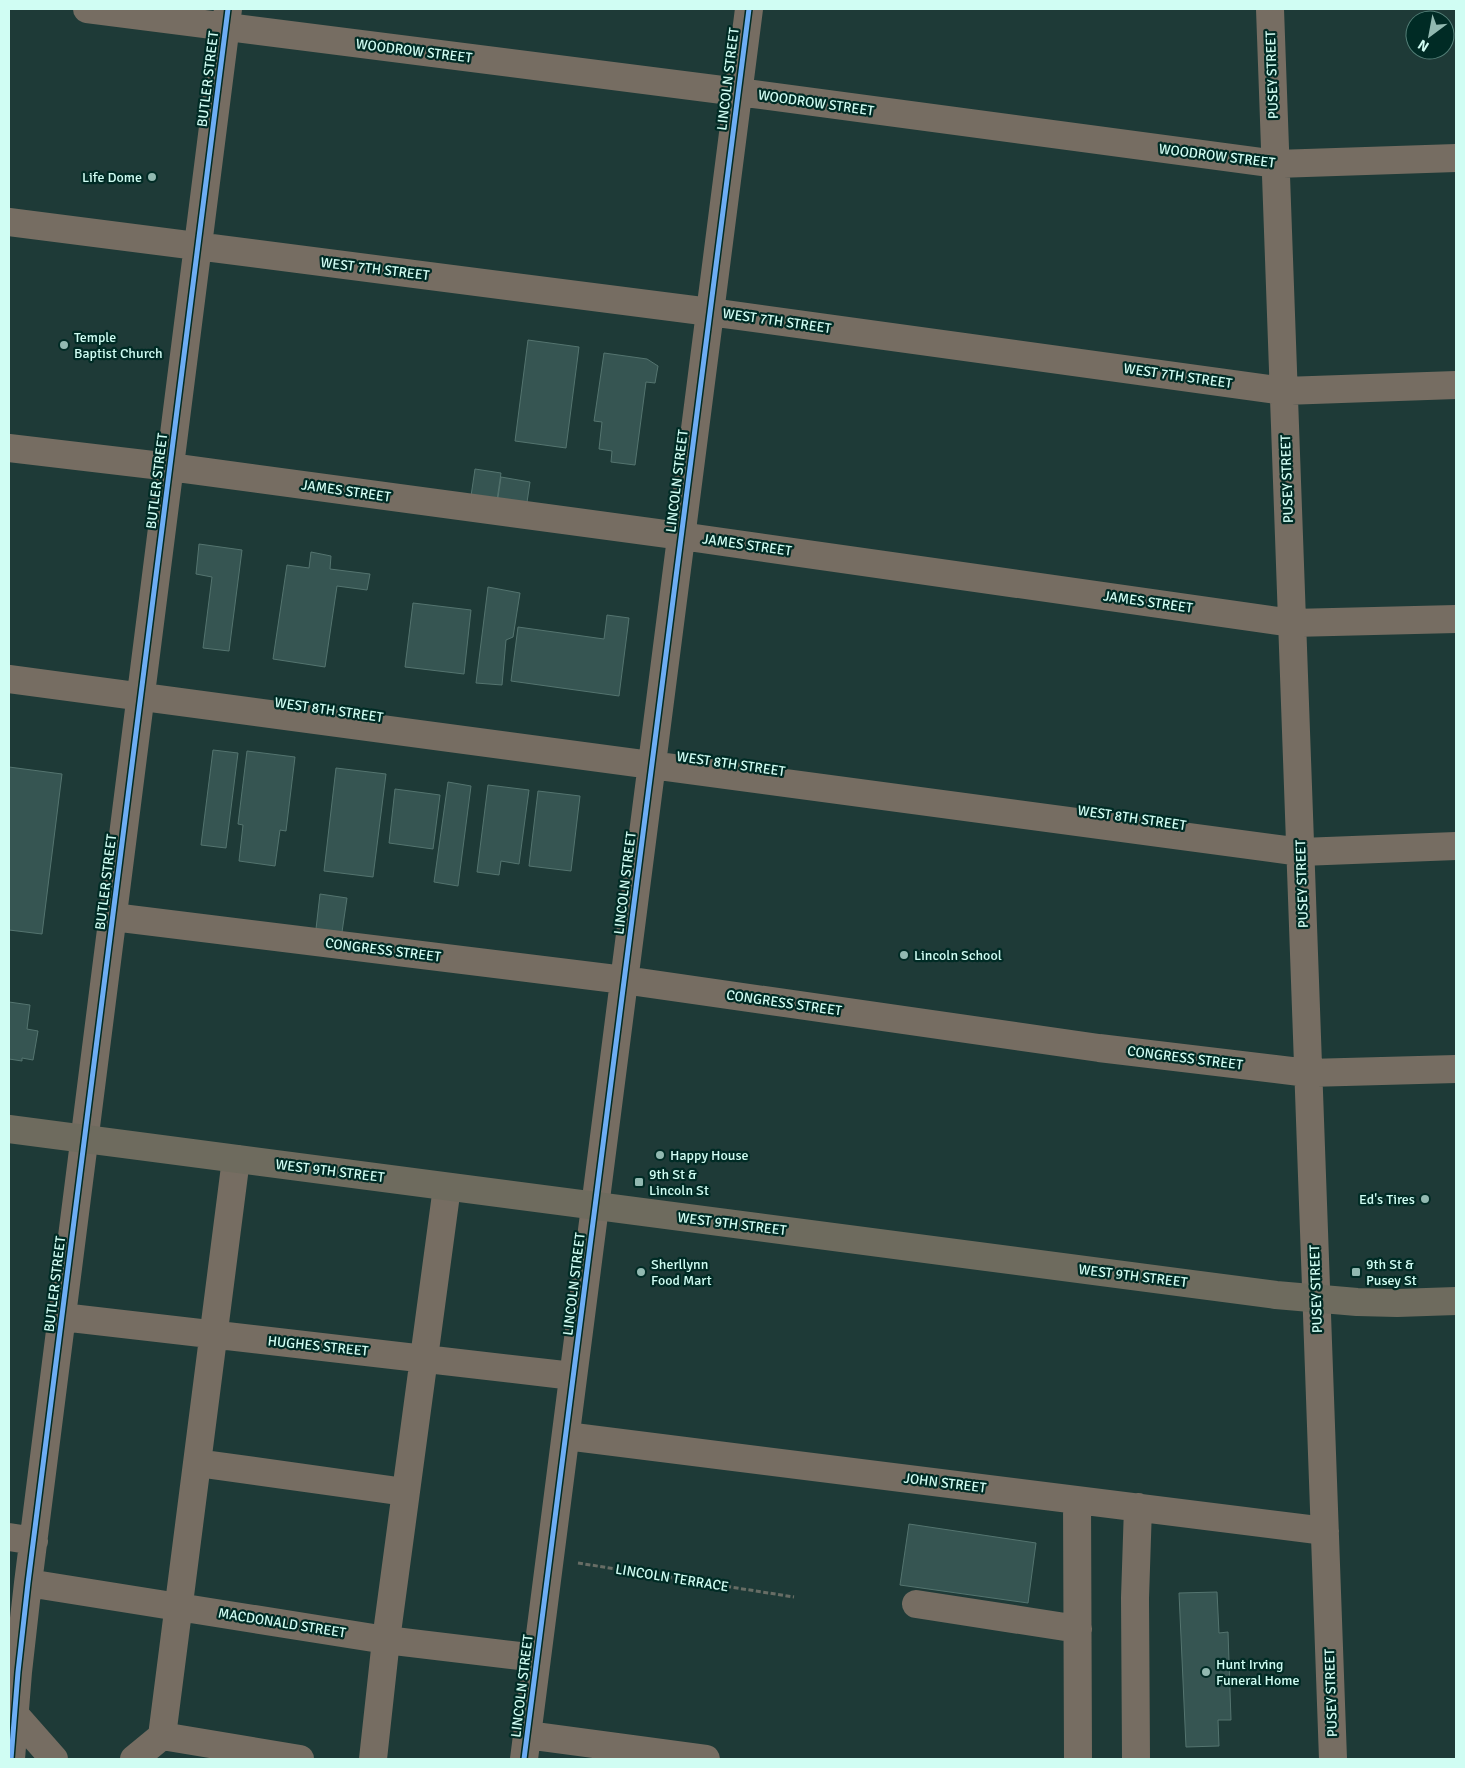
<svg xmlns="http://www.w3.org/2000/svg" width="1465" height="1768" font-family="Signika,sans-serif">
	<rect width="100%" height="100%" fill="#1e3a37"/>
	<!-- building -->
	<path fill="#365552" stroke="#54746f" d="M528,340L579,347L566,448L515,441Z
		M604,353L647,359L658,366L655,383L646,382L635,465L611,462L612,451L599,449L602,422L594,421Z
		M475,469L501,473L497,500L471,496Z
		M501,477L530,482L526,509L497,504Z
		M199,544L242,550L229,651L203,648L212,577L196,574Z
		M311,552L331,556L330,569L370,574L367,590L337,586L325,667L273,659L287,565L309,568Z
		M488,587L520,593L513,637L506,640L502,685L476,683Z
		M413,603L471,610L464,674L405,667Z
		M607,615L629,618L619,696L511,681L518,627L604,639Z
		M213,750L238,753L226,848L201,845Z
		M247,751L295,757L286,831L280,830L275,866L239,861L243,825L238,824Z
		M9,767L62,774L42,934L9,930Z
		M336,768L386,774L373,877L324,871Z
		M448,782L471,786L458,886L434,882Z
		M488,785L529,790L519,864L501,861L499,875L477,872Z
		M395,789L440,795L433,849L389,843Z
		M538,791L580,796L571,871L529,866Z
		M320,894L347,898L342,932L316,929Z
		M9,1002L30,1005L27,1029L38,1031L33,1060L22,1058V1061L9,1059Z
		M909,1524L1036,1543L1028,1603L900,1585Z
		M1217,1592L1219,1633L1228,1632L1231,1720H1218L1219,1746L1186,1747L1179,1593Z"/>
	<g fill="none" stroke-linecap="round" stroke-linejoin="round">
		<!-- path -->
		<path stroke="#676d65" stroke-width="3" stroke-dasharray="5 2.5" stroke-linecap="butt" d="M578,1563L794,1597"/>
		<!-- minor -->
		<path stroke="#766d62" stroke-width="28" d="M87,9L738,92L1276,164L1456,158
			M1270,9L1333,1759
			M9,222L710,312L1284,391L1456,385
			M9,448L170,467L681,536L1292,623L1456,619
			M9,679L1301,852L1456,846
			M113,917L624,980L1099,1048L1308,1073L1456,1069
			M62,1317L573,1376
			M566,1436L1325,1531
			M197,1463L405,1492
			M1077,1500L1078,1759
			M9,1537L34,1541
			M28,1583L386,1640L537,1658
			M916,1604L1078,1629
			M9,1708L54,1759
			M527,1735L706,1759
			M162,1736L300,1759
			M11,1759L18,1672L28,1583L228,9
			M134,1759L162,1736L236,1159
			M373,1759L386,1640L447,1187
			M524,1759L749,9
			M1136,1759L1135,1598L1138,1507"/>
		<!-- major -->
		<path stroke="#6e6b5e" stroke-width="28" d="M9,1129L1276,1295L1357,1302L1397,1303L1456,1301"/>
		<defs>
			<path id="cycleway" d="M11,1759L18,1672L28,1583L228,9
				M524,1759L749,9"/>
		</defs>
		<!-- cycleway casing -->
		<use href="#cycleway" stroke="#002b25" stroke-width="8"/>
		<!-- cycleway -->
		<use href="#cycleway" stroke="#6dadf4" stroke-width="5"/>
	</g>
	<!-- markers -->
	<g fill="#92b9b1" stroke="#002b25" stroke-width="2">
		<circle cx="152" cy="177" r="5"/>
		<circle cx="64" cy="345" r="5"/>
		<circle cx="904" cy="955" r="5"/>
		<circle cx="660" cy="1155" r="5"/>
		<rect x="634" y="1177" width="10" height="10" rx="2.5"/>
		<circle cx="1425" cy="1199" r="5"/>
		<circle cx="641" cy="1272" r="5"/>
		<rect x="1351" y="1267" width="10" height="10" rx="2.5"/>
		<circle cx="1206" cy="1672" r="5"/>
	</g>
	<g text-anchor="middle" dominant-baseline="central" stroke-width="4.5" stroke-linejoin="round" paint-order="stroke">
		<!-- street labels -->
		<g font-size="14" fill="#d0fdf3" stroke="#002b25">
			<text transform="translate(414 51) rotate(7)">WOODROW STREET</text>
			<text transform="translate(1272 75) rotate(-92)">PUSEY STREET</text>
			<text transform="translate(208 79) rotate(-83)">BUTLER STREET</text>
			<text transform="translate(728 79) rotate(-83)">LINCOLN STREET</text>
			<text transform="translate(816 103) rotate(8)">WOODROW STREET</text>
			<text transform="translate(1217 156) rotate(7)">WOODROW STREET</text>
			<text transform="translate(375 269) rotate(7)">WEST 7TH STREET</text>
			<text transform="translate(777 321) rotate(8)">WEST 7TH STREET</text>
			<text transform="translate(1178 376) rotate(8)">WEST 7TH STREET</text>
			<text transform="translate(1287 479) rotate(-92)">PUSEY STREET</text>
			<text transform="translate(157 481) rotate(-83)">BUTLER STREET</text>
			<text transform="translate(677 481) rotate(-83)">LINCOLN STREET</text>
			<text transform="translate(346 491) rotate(8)">JAMES STREET</text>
			<text transform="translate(747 545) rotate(8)">JAMES STREET</text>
			<text transform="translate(1148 602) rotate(8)">JAMES STREET</text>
			<text transform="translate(329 710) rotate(8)">WEST 8TH STREET</text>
			<text transform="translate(731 764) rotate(8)">WEST 8TH STREET</text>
			<text transform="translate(1132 818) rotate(8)">WEST 8TH STREET</text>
			<text transform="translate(106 882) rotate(-83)">BUTLER STREET</text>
			<text transform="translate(625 883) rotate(-83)">LINCOLN STREET</text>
			<text transform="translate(1302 884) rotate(-92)">PUSEY STREET</text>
			<text transform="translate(383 950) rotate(7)">CONGRESS STREET</text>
			<text transform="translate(784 1003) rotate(8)">CONGRESS STREET</text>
			<text transform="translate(1185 1058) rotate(7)">CONGRESS STREET</text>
			<text transform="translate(330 1171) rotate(7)">WEST 9TH STREET</text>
			<text transform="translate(732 1224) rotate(7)">WEST 9TH STREET</text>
			<text transform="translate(1133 1276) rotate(7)">WEST 9TH STREET</text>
			<text transform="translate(55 1284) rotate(-83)">BUTLER STREET</text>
			<text transform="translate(574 1284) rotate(-83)">LINCOLN STREET</text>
			<text transform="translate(1316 1289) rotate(-92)">PUSEY STREET</text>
			<text transform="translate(318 1346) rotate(6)">HUGHES STREET</text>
			<text transform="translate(945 1483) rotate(7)">JOHN STREET</text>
			<text transform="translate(672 1578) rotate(9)">LINCOLN TERRACE</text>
			<text transform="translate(282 1623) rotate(9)">MACDONALD STREET</text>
			<text transform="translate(522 1686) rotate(-83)">LINCOLN STREET</text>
			<text transform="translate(1331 1693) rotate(-92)">PUSEY STREET</text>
		</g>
		<!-- poi labels -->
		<g font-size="14" fill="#d0fdf3" stroke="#002b25" text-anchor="start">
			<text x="142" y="177" text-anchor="end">Life Dome</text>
			<text x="74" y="337">Temple<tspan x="74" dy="16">Baptist Church</tspan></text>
			<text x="914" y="955">Lincoln School</text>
			<text x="670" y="1155">Happy House</text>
			<text x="649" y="1174">9th St &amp;<tspan x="649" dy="16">Lincoln St</tspan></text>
			<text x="1415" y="1199" text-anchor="end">Ed's Tires</text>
			<text x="651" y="1264">Sherllynn<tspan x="651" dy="16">Food Mart</tspan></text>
			<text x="1366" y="1264">9th St &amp;<tspan x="1366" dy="16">Pusey St</tspan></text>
			<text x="1216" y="1664">Hunt Irving<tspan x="1216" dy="16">Funeral Home</tspan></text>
		</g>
	</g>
	<!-- border -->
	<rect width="1465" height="1768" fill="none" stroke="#d0fdf3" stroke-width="20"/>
	<!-- north arrow -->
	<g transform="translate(1430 35) rotate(212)"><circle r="24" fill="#002b25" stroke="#537f77"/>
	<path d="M0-4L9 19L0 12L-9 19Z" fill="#92b9b1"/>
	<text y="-8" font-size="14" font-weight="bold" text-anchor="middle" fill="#d0fdf3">N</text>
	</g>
</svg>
